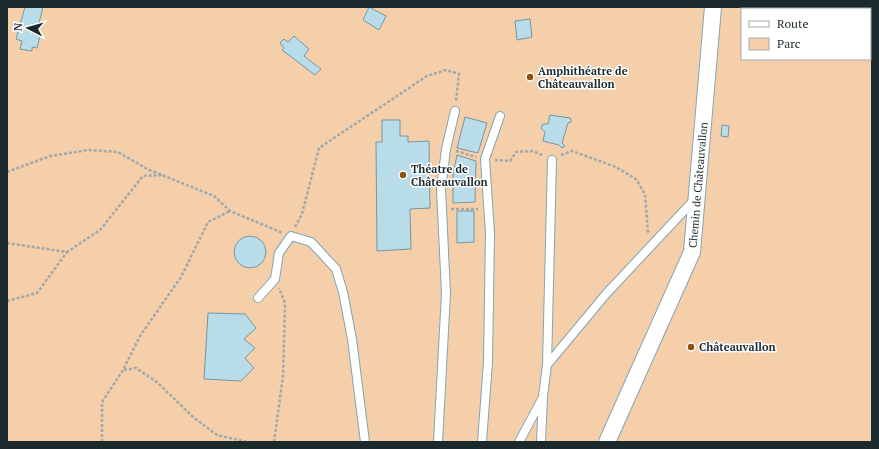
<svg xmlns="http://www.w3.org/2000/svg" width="879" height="449" font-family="'PT Serif',serif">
	<rect width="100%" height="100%" fill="#f4fcfe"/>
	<!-- green -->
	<path fill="#f5ceaa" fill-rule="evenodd" d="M7,7H872V442H7ZM742,9H870V59H742Z"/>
	<!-- building -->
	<path fill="#b8dce8" stroke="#7597a2" d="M25,7H43L36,35L40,36L37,48L32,47V51L20,49L22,41L16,39Z
		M369,7L386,16L379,30L363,20Z
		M792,7H829L830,9H792Z
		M530,19L532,37L517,40L515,21Z
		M872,19V40L870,41V21Z
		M294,36L309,49L304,56L321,69L315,75L282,50L284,48L280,43L284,39L288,42Z
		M550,115L570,118L571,120V122L568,123L562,143L565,146L562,148L559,145L543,141L545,132L541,128L543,124H548Z
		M465,117L487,123L478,153L457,148Z
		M382,120H400V136H408V142L429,141L430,208L410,209L411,249L377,251L376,142H382Z
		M722,125L729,126L728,137L721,136Z
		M457,155L476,161L475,202L453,203V174Z
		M457,211H474V242L457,243Z
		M234 252a16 16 0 1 1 32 0a16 16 0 1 1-32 0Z
		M208,313L245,314L256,328L244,339L255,348L245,358L254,368L241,381L204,379Z"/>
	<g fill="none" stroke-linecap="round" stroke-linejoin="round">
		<defs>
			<path id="service" d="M552,160L547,365L606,294L695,199
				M258,298L275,279L279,253L291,236L311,242L336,269L343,292L352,339L365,442
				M438,442L446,293L441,189L446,149L455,111
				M482,442L488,362L490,233L485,159L500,116
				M519,442L542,399
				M541,442L543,396L547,365"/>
			<path id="minor" d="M607,442L692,252L713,7"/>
		</defs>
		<!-- service casing -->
		<use href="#service" stroke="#83a6b1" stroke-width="10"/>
		<!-- minor casing -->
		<use href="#minor" stroke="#83a6b1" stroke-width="18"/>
		<!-- path -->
		<path stroke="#9fa9ac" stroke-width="2.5" stroke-dasharray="3 2" stroke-linecap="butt" d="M456,151L476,157
			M561,155L572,151L616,167L636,179L645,194L648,233
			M495,160L510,161L516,152L533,151L544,156
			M7,172L50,156L89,150L118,152L147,169L214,196L230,211L283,233
			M451,209H478
			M295,227L302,214L319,148L427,76L446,70L459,74L456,102
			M7,243L67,252L100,230L143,176L162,175
			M7,301L37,293L67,252
			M124,370L136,368L158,383L193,417L217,435L247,442
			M102,442V402L123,370L140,336L181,277L208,222L230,211
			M274,442L283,376L285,303L279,288"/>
		<!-- service -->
		<use href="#service" stroke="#fff" stroke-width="8"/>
		<!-- minor -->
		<use href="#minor" stroke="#fff" stroke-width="16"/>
	</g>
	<!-- markers -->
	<g fill="#8c520c" stroke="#fff" stroke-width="1.5">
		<circle cx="530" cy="77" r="4"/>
		<circle cx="403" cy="175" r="4"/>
		<circle cx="691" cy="347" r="4"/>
	</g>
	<g text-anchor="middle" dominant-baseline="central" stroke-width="3" stroke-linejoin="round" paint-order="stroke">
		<!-- poi labels -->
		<g font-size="11" font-weight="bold" fill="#1b292d" stroke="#fff" text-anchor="start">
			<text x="538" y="71">Amphithéatre de<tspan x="538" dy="13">Châteauvallon</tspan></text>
			<text x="411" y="169">Théatre de<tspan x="411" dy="13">Châteauvallon</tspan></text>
			<text x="699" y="347">Châteauvallon</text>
		</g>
		<!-- street labels -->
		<g font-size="11" fill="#1b292d" stroke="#fff">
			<text transform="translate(698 185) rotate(-85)">Chemin de Châteauvallon</text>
		</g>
	</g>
	<!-- border -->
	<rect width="879" height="449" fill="none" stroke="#1b292d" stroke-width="16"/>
	<!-- legend -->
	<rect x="741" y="8" width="130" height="52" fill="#ffffff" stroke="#a4a9ab"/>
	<rect x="749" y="21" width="20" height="6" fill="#ffffff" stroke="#a4a9ab"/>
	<text x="777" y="28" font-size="12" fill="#1b292d">Route</text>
	<rect x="749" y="38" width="20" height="12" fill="#f5ceaa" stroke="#a4a9ab"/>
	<text x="777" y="48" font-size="12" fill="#1b292d">Parc</text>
	<!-- north arrow -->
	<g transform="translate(28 28) rotate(276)" stroke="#ffffff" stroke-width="3" paint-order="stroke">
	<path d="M0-3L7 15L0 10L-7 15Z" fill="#1b292d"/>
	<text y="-6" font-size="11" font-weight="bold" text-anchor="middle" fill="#1b292d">N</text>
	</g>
</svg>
